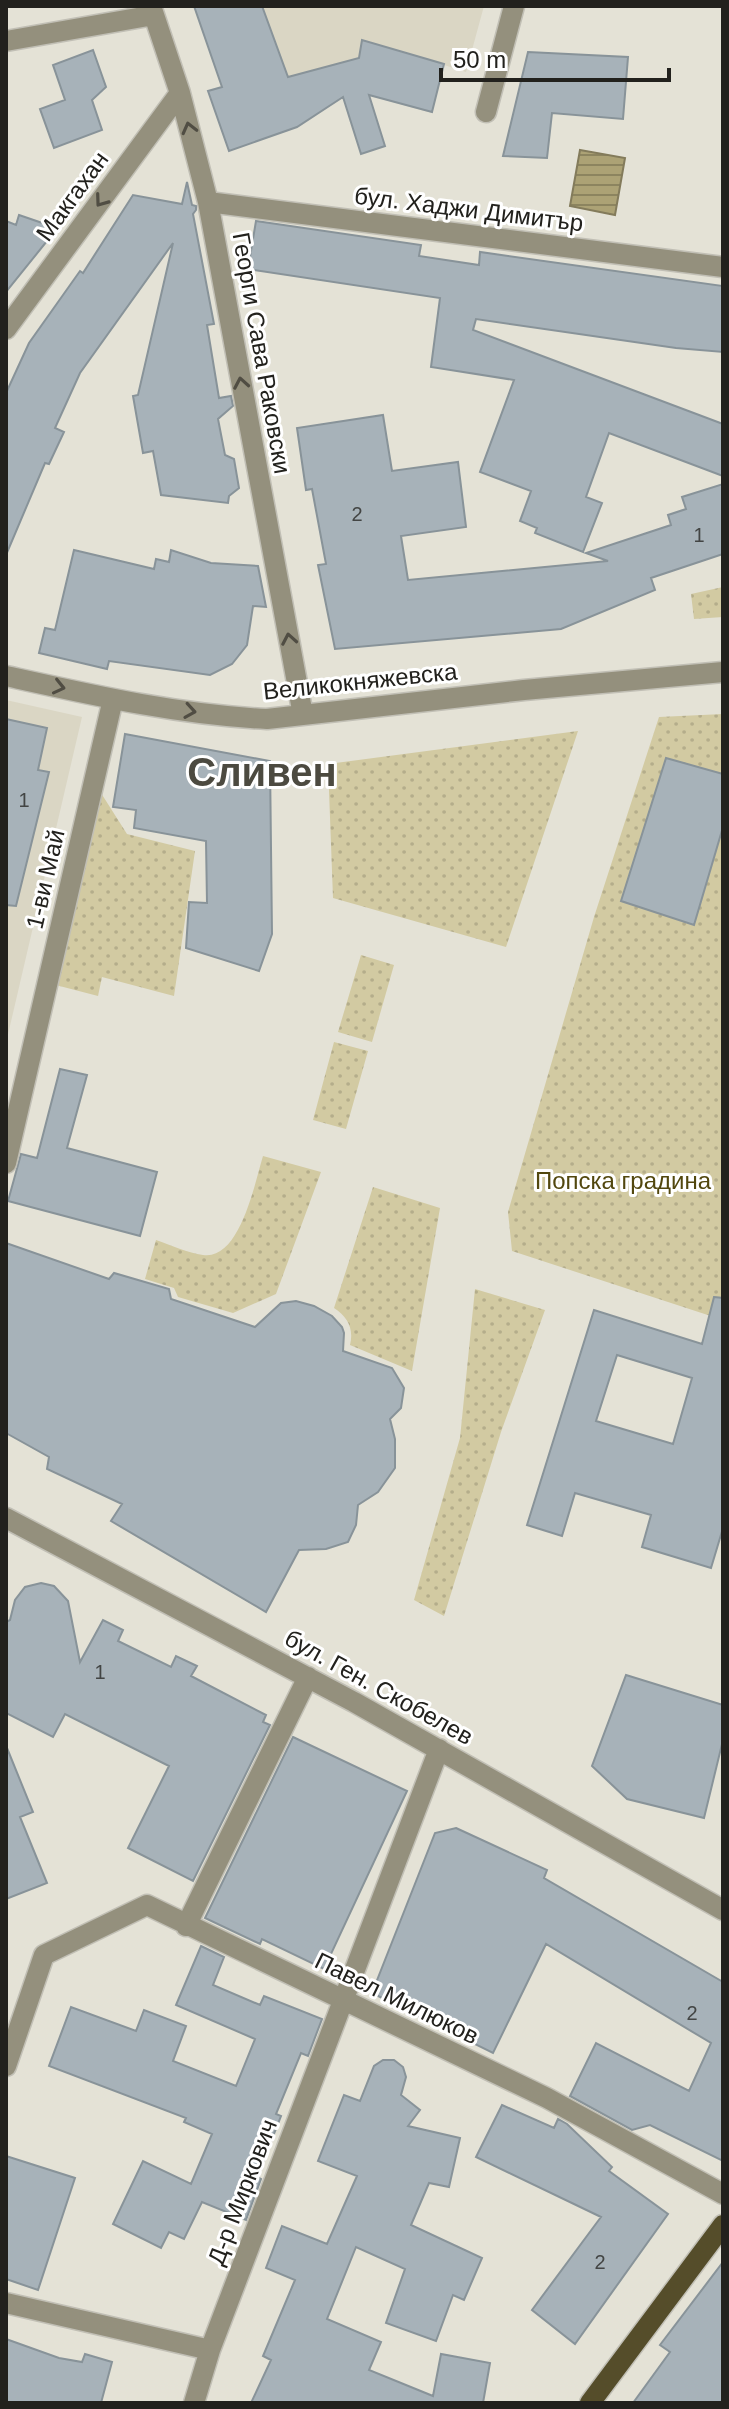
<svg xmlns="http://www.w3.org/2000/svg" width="729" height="2409" font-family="Helvetica,sans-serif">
	<defs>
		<pattern id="grass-dots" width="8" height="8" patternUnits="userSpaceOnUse" patternTransform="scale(2)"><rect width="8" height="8" fill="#d2caa2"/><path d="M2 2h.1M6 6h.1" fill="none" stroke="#b4ad8b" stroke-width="1.8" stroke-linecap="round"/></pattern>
		<pattern id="water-rules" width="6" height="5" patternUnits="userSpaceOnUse" patternTransform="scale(2)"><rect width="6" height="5" fill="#aca275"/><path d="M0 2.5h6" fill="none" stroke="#8c845f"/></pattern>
	</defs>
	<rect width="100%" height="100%" fill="#e4e2d6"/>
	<!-- built -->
	<path fill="#dad6c4" d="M194,6H484L466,72L444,65L432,113L353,91L297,127L229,151L208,91L222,86Z
		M6,700L82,717L6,1043Z"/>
	<!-- grass -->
	<path fill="url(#grass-dots)" d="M723,587V617L694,619L691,594Z
		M723,714V1320L512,1251L508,1212L594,917L659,717Z
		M578,731L506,947L333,898L328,764Z
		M94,782L127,834L195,851L174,996L102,977L98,996L48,983Z
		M361,955L394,965L372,1042L338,1032Z
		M334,1042L368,1051L346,1129L313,1120Z
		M263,1156L321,1172L276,1294L233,1313L178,1297L174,1288L145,1279L156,1240C171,1245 188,1253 203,1255C240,1261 255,1182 263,1156Z
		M373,1187L440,1208L412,1371L350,1345C354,1329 348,1317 334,1308Z
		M475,1289L545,1310L501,1432L444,1616L414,1600L460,1438Z"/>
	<!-- water -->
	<path fill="url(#water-rules)" stroke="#837b5b" stroke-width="2" d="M580,150L625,158L615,215L570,206Z"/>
	<!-- building -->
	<path fill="#a7b2b9" stroke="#889399" stroke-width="2" fill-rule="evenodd" d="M194,6H262L288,77L359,58L362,40L444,64L432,112L369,95L385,146L361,154L343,97L297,127L229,151L208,91L222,87Z
		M93,50L106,87L92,100L102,130L54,148L40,109L65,100L53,65Z
		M528,52L628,57L623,119L552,113L547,158L503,156Z
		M187,182L192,205L196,206V210L193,214L214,324L207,325L219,398L231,396L233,406L218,419L225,455L234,459L239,488L229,496L228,503L161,495L153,451L143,453L133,396L138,395L173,243L80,373L55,428L64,432L49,464L45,463L6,555V393L29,343L80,271L83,273L133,195L182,204Z
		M19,215L51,226L47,241L6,292V221L16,225Z
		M256,221L421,245L419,256L479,265L480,252L723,286V352L676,348L476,319L473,330L723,424V476L609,433L586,497L602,503L583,552L535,533L537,528L520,521L531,491L480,472L514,380L431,367L440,298L248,269Z
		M383,415L392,471L458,462L466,527L401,536L408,580L608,561L586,553L671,525L668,515L686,509L682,497L723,484V554L651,578L655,590L561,629L335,649L318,565L326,564L312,489L306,490L297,428Z
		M74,550L154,569L156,559L169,562L171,550L211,563L258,566L266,607L253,606L247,645L232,664L210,675L109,661L107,669L39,653L45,628L55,630Z
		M6,719L47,728L38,770L49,772L16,906L6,905Z
		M125,734L270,761L272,934L259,971L186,948L189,902L207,903L206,841L134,828L136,810L113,807Z
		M666,758L723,774V827L694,925L621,901Z
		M60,1069L87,1075L67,1148L157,1172L140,1236L8,1201L21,1154L37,1158Z
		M6,1243L109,1279L114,1273L169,1289L171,1299L255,1327L281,1303L296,1301L314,1306L332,1316L342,1327L344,1333L343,1351L392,1368L404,1388L401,1408L390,1419L395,1439V1468L378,1492L358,1505L356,1525L348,1542L326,1549L299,1550L266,1612L111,1521L122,1504L47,1469L49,1457L6,1433Z
		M714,1297L723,1298V1528L711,1568L642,1547L651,1515L575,1493L562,1536L527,1525L594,1310L702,1344ZM617,1355L692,1378L673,1444L596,1421Z
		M41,1583L54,1586L68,1601L80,1662L103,1620L123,1630L118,1641L171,1667L176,1656L197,1666L191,1676L266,1715L263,1722L270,1725L193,1881L128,1848L169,1766L65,1714L53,1737L6,1713V1622L10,1620L15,1600L25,1587Z
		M626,1675L723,1705V1740L704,1818L627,1799L592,1766Z
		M293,1737L407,1791L324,1969L262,1939L260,1944L205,1918Z
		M7,1748L33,1812L20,1817L47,1883L6,1899Z
		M456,1828L547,1870L544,1878L723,1982V2161L650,2125L632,2130L570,2096L596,2043L689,2091L711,2043L546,1944L493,2053L372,1993L435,1833Z
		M201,1946L224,1957L213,1985L260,2005L264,1996L322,2019L308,2056L301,2053L276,2114L281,2116L257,2177L261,2179L246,2220L202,2202L184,2239L169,2232L161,2248L113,2224L143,2161L191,2184L212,2134L184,2122L186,2118L49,2066L71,2007L136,2031L144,2010L186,2026L173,2061L236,2086L255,2039L176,2005Z
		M383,2060H394L403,2067L406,2077L401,2095L420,2110L408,2126L460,2138L449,2187L429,2183L411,2225L482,2258L464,2300L453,2295L436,2341L386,2323L405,2269L356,2247L327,2319L381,2342L369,2370L433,2396L441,2354L490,2363L483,2403H251L271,2360L263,2356L295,2280L266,2268L282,2226L327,2244L357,2176L318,2161L344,2095L360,2101L374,2066Z
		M502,2105L554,2128L558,2119L567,2124L612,2167L609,2171L668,2214L575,2344L532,2310L601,2217L476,2157Z
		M6,2156L75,2178L38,2290L6,2279Z
		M723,2262V2403H633L670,2352L660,2345Z
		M6,2339L59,2358L82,2362L85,2354L112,2362L101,2403H6Z"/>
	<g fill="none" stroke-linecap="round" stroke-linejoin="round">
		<defs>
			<path id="minor" d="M151,6L180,93L208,202L303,715
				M6,41L154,15
				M486,112L514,6
				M208,202L723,267
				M6,329L180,93
				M6,676C92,695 179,715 267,719L524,690L723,672
				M6,1163L113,699
				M6,1518L354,1702L723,1910
				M186,1926L308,1677
				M6,2066L44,1955L147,1905L547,2098L723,2194
				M6,2303L210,2350
				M194,2403L210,2350L439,1749"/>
			<path id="major" d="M590,2403L723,2225"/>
		</defs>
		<!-- minor casing -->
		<use href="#minor" stroke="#c1bfb5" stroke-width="23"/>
		<!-- major casing -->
		<use href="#major" stroke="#c1bfb5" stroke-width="23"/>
		<!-- minor -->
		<use href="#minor" stroke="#94907d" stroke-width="20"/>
		<!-- major -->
		<use href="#major" stroke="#554d2a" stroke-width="20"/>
	</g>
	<!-- one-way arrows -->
	<defs><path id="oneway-chevron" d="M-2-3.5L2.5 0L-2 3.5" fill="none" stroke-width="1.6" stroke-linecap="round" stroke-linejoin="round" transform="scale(2)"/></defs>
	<g stroke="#504d43">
		<use href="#oneway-chevron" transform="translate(189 128) rotate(-104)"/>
		<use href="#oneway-chevron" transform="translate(101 201) rotate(126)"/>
		<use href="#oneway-chevron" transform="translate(241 383) rotate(-100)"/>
		<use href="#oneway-chevron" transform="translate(289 639) rotate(-100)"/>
		<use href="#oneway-chevron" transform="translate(59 687) rotate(13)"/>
		<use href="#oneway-chevron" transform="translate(190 711) rotate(9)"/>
	</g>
	<g text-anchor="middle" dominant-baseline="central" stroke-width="6" stroke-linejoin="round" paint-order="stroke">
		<!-- number labels -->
		<g font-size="20" fill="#434544">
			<text x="357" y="514">2</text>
			<text x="699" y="535">1</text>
			<text x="24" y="800">1</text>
			<text x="100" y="1672">1</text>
			<text x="692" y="2013">2</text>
			<text x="600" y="2262">2</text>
		</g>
		<!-- street labels -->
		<g font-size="24" fill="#22211d" stroke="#fff">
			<text transform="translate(72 196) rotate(-54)">Макгахан</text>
			<text transform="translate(469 209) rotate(7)">бул. Хаджи Димитър</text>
			<text transform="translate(262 353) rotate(80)">Георги Сава Раковски</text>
			<text transform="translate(360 681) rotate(-6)">Великокняжевска</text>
			<text transform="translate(45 879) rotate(-77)">1-ви Май</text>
			<text transform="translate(379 1687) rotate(29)">бул. Ген. Скобелев</text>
			<text transform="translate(397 1998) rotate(26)">Павел Милюков</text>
			<text transform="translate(242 2192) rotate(-69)">Д-р Миркович</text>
		</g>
		<!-- park labels -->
		<g font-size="24" fill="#52470e" stroke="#fff">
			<text x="623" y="1180">Попска градина</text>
		</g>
		<!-- town labels -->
		<g font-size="40" font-weight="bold" fill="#4c4a40" stroke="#fff">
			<text x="262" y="772">Сливен</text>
		</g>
	</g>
	<!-- border -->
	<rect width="729" height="2409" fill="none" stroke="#22211d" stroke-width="16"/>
	<!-- scale -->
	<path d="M441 68v12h228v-12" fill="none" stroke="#22211d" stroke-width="4"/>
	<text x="453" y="68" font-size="24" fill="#22211d" stroke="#ffffff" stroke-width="6" paint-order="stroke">50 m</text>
</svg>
